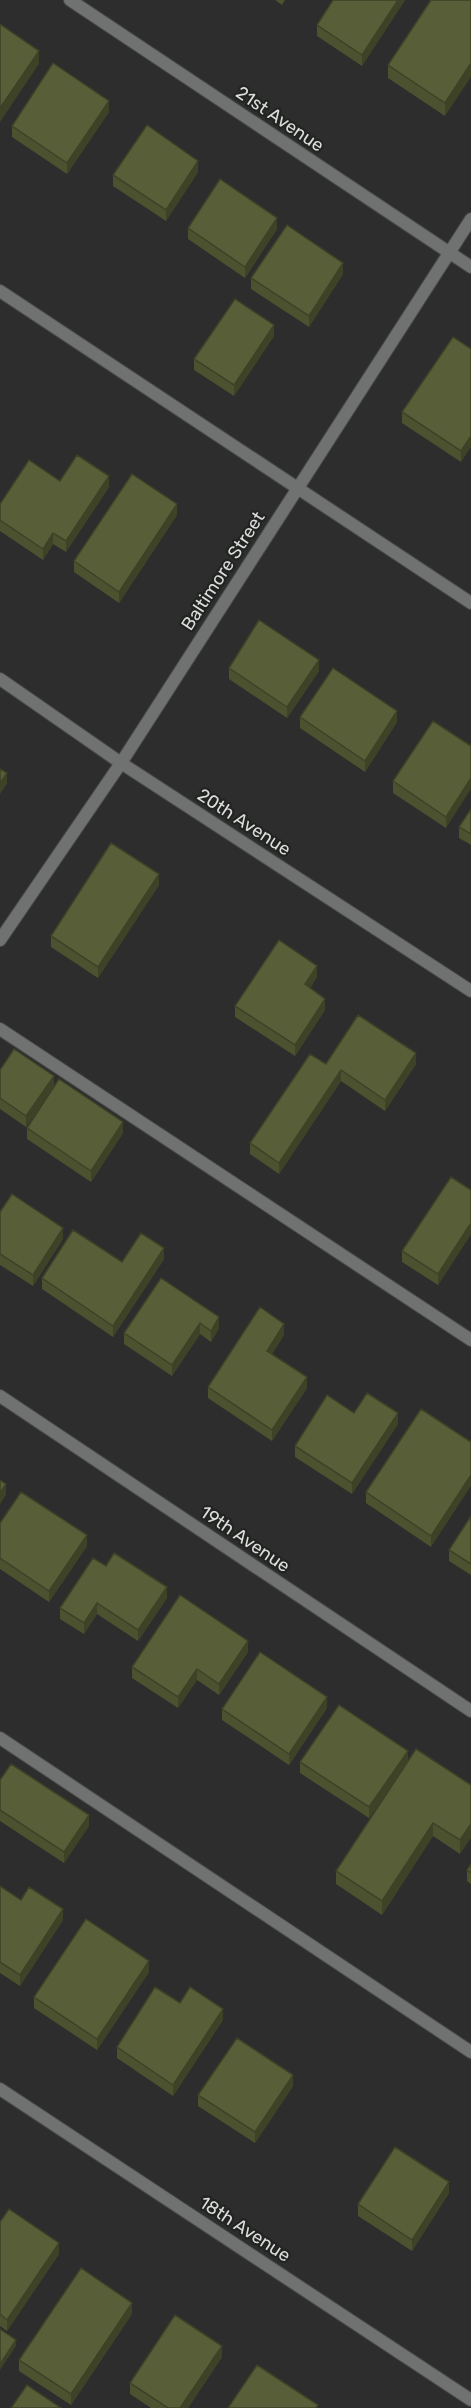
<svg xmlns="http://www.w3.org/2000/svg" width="471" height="2408" font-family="Rubik,sans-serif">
	<rect width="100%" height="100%" fill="#2c2d2c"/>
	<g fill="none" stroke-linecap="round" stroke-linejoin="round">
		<defs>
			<path id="service" d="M0,291L471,603
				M0,1029L471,1340
				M0,1738L471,2052"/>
			<path id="minor" d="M70,0L471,267
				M0,679L121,763L471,991
				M0,940L121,763L471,219
				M0,1396L471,1711
				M0,2089L471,2400"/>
		</defs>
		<!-- service casing -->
		<use href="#service" stroke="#484948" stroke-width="14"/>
		<!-- minor casing -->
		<use href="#minor" stroke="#484948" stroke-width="14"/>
		<!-- service -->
		<use href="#service" stroke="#707171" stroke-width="12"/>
		<!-- minor -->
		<use href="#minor" stroke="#707171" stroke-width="12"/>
	</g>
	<!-- wall -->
	<path fill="#4c5230" d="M275,0H285L282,5Z
		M405,0L362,66L317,36V25Z
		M471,0L445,116L388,78V65Z
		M109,112L67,174L12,137V126Z
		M198,172L166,221L113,186V175Z
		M188,228L277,229L245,278L188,239Z
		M343,274L309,327L251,289V278Z
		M274,336L234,396L194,370V359Z
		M471,349L461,462L402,423V412Z
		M60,481L109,487L66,552L53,544L43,560L0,531V504Z
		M177,515L119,603L74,572V561Z
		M229,668L319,671L287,718L229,679Z
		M300,717L397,722L365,772L300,728Z
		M471,746L446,828L393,793V781Z
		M471,809V845L459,838V827Z
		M159,885L98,978L51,947V936Z
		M317,977L310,988L325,1010L295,1056L235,1017V1006Z
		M326,1064H416L385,1111L341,1081L279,1174L250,1154V1143Z
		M0,1070L54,1087L26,1127L0,1109Z
		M27,1128L123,1133L91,1182L27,1139Z
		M471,1190V1234L438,1285L402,1262V1251Z
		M0,1212L63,1239L33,1286L0,1265Z
		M164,1259L113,1337L42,1289V1278L122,1262Z
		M161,1278L219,1328L211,1342L200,1334L172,1376L124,1344V1333Z
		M284,1335L272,1354L307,1388L272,1441L208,1398V1387Z
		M354,1413L398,1424L352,1494L295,1457V1446Z
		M471,1442L431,1547L366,1503V1492Z
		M471,1516V1575L449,1561V1550Z
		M0,1523L87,1546L49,1602L0,1569Z
		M106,1566L167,1598L138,1641L97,1614L84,1634L60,1619V1608Z
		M248,1652L219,1695L197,1680L178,1708L132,1678V1667Z
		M327,1708L289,1765L222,1720V1709Z
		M300,1762H408L471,1785L460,1854L433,1836L382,1915L336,1884V1871L402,1771L369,1818L300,1773Z
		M0,1780L89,1826L64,1863L0,1821Z
		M471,1864V1884L467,1881V1870Z
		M0,1886L21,1900L63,1920L20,1986L0,1973Z
		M149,1972L97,2050L34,2008V1997Z
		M180,2003L223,2020L173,2096L117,2058V2047Z
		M293,2086L255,2143L198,2106V2095Z
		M449,2193L412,2251L358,2216V2204Z
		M0,2222L59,2254L7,2331L0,2326Z
		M132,2314L71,2405L19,2371V2360Z
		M222,2357L188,2408H151L130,2394V2383Z"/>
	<!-- shaded-wall -->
	<path fill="#3e4227" d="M398,0H405L362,66V55Z
		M39,51V64L0,122V108Z
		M471,63V77L445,116V103Z
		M109,101V112L67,174V163Z
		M198,161V172L166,221V210Z
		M277,218V229L245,278V267Z
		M343,263V274L309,327V316Z
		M274,325V336L234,396V385Z
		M471,436V447L461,462V451Z
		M109,476V487L66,552V541Z
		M177,504V515L119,603V592Z
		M53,533V544L43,560V549Z
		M319,660V671L287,718V707Z
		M397,711V722L365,772V761Z
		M7,773V784L0,794V783Z
		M471,778V789L446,828V817Z
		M159,874V885L98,978V967Z
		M317,966V977L305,995V984Z
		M325,999V1010L295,1056V1045Z
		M416,1053V1064L385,1111V1100Z
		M341,1070V1081L279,1174V1163Z
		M54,1076V1087L26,1127V1116Z
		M123,1122V1133L91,1182V1171Z
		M471,1223V1234L438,1285V1274Z
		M63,1228V1239L33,1286V1275Z
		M164,1248V1259L113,1337V1326Z
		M219,1317V1328L211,1342V1331Z
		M200,1323V1334L172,1376V1365Z
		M284,1324V1335L267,1362V1351Z
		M307,1377V1388L272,1441V1430Z
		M398,1413V1424L352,1494V1483Z
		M471,1475V1486L431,1547V1536Z
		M6,1484V1495L0,1504V1493Z
		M87,1535V1546L49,1602V1591Z
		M167,1587V1598L138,1641V1630Z
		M97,1603V1614L84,1634V1623Z
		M248,1641V1652L219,1695V1684Z
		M197,1669V1680L178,1708V1697Z
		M327,1697V1708L289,1765V1754Z
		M408,1751V1762L369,1818V1807Z
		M89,1815V1826L64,1863V1852Z
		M433,1823V1836L382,1915V1901Z
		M471,1824V1838L460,1854V1840Z
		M63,1909V1920L20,1986V1975Z
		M149,1961V1972L97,2050V2039Z
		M223,2009V2020L173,2096V2085Z
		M293,2075V2086L255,2143V2132Z
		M449,2182V2193L412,2251V2240Z
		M59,2243V2254L7,2331V2320Z
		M132,2303V2314L71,2405V2394Z
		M16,2340V2346L0,2370V2364Z
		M222,2346V2357L188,2408H180Z"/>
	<!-- building -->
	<path fill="#585f38" stroke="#3e4227" stroke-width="1.5" d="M333,0H398L362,55L317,25Z
		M431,0H471V63L445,103L388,65Z
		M0,24L39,51L0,108Z
		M53,63L109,101L67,163L12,126Z
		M147,125L198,161L166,210L113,175Z
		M220,179L277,218L245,267L188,228Z
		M287,225L343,263L309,316L251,278Z
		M235,299L274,325L234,385L194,359Z
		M453,337L471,349V436L461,451L402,412Z
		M77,455L109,476L66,541L53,533L43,549L0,520V504L29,460L60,481Z
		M132,474L177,504L119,592L74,561Z
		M259,620L319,660L287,707L229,668Z
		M333,668L397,711L365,761L300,717Z
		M433,721L471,746V778L446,817L393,781Z
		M0,769L7,773L0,783Z
		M471,809V834L459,827Z
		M111,843L159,874L98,967L51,936Z
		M279,940L317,966L305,984L325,999L295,1045L235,1006Z
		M358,1015L416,1053L385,1100L341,1070L279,1163L250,1143L310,1054L326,1064Z
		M14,1049L54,1076L26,1116L0,1098V1070Z
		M59,1079L123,1122L91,1171L27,1128Z
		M451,1177L471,1190V1223L438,1274L402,1251Z
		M12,1194L63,1228L33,1275L0,1254V1212Z
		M73,1230L122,1262L141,1233L164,1248L113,1326L42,1278Z
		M161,1278L219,1317L211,1331L200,1323L172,1365L124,1333Z
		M260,1307L284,1324L267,1351L307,1377L272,1430L208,1387Z
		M367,1393L398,1413L352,1483L295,1446L327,1395L354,1413Z
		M421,1409L471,1442V1475L431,1536L366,1492Z
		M0,1480L6,1484L0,1493Z
		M21,1492L87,1535L49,1591L0,1558V1523Z
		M471,1516V1564L449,1550Z
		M114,1553L167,1587L138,1630L97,1603L84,1623L60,1608L93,1558L106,1566Z
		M180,1595L248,1641L219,1684L197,1669L178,1697L132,1667Z
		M260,1652L327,1697L289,1754L222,1709Z
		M339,1705L408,1751L369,1807L300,1762Z
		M416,1749L471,1785V1824L460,1840L433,1823L382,1901L336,1871Z
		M11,1764L89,1815L64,1852L0,1810V1780Z
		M471,1864V1873L467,1870Z
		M0,1886L21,1900L29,1887L63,1909L20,1975L0,1962Z
		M86,1919L149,1961L97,2039L34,1997Z
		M155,1987L180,2003L190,1987L223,2009L173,2085L117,2047Z
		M237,2038L293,2075L255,2132L198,2095Z
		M395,2147L449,2182L412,2240L358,2204Z
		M9,2209L59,2243L7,2320L0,2314V2222Z
		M81,2268L132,2303L71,2394L19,2360Z
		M175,2315L222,2346L180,2408H168L130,2383Z
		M0,2329L16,2340L0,2364Z
		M257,2365L318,2405L316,2408H228Z
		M27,2385L61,2408H11Z"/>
	<g text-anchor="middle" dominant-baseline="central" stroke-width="4.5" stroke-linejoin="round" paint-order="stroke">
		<!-- street labels -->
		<g font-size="18" fill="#dbdcdb" stroke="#222422">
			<text transform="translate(280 119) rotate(34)">21st Avenue</text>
			<text transform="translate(223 571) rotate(-57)">Baltimore Street</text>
			<text transform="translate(244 822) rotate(33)">20th Avenue</text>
			<text transform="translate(245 1539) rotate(34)">19th Avenue</text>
			<text transform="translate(245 2229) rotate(33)">18th Avenue</text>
		</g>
	</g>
</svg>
